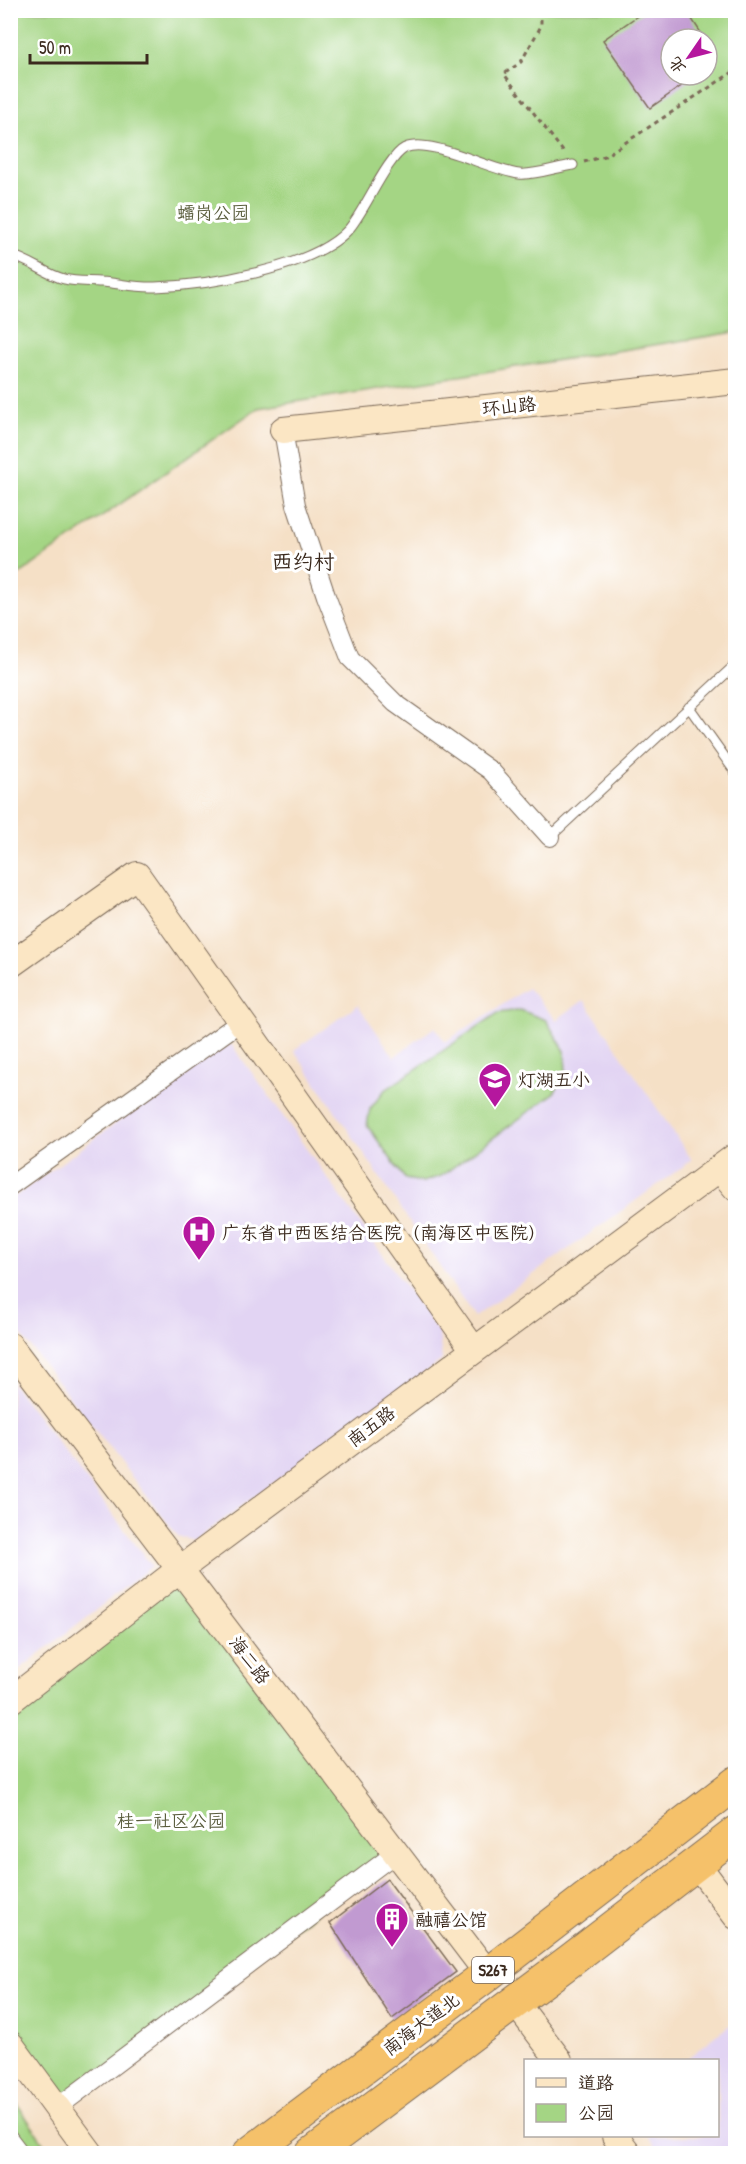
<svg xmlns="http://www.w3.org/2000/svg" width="746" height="2164" font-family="'Patrick Hand','LXGW WenKai TC',sans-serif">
	<rect width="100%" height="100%" fill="#fff"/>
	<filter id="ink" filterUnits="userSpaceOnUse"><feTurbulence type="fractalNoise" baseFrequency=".0167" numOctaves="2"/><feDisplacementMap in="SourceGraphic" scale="12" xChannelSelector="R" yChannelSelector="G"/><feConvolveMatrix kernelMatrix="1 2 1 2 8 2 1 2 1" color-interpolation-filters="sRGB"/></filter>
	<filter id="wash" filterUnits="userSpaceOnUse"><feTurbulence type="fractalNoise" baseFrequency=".008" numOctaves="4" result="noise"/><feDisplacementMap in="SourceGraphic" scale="24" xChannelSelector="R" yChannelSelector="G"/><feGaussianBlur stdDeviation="1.35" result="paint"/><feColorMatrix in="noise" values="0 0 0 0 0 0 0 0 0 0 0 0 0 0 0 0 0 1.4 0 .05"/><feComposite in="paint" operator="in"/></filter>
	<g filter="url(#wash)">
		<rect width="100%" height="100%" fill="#f5e0c6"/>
		<!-- built -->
		<path fill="#e2d4f3" d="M528,988L556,1020L584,1000L692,1160L474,1317L294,1050L358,1005L394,1057L435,1027L445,1042Z
			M231,1044L439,1333L442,1360L194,1541L178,1536L11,1322L10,1200L217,1050Z
			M11,1382L152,1566L11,1676Z
			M735,2021V2153H661L648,2136H718V2060H685Z"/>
		<!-- green -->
		<path fill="#a4d584" stroke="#708051" stroke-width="1.5" fill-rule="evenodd" d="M11,11H735V332L258,408L11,580ZM671,39H707V75H671Z
			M520,1010L546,1020L565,1051L566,1075L553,1094L441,1176L423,1182L405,1179L367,1125L370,1109L384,1091L498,1013Z
			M180,1569L397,1852L58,2107L11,2045V1701Z
			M11,2095L50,2153H11Z"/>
		<g id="blocks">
			<!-- building -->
			<path fill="#c19ad1" d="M646,10H686L705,39H671V75H697L650,108L603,40Z
				M387,1879L456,1972L392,2019L330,1923Z"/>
		</g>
	</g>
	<g filter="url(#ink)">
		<use href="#blocks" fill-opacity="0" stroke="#7c6a59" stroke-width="1.5"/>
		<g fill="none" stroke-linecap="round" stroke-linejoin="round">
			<defs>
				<path id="lane" d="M10,255C30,260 45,274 64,279C76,282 89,281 101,282C118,283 137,288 155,287C207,285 312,269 348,230C364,213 387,157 405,148C430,137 489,170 519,174C533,176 558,167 573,165
					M689,707L736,773
					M550,837L736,664
					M10,2133L26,2154"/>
				<path id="street" d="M283,430L296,505L326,596L350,658L395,703L491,771L550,837
					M10,1186L240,1022
					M58,2107L397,1852"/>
				<path id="secondary" d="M283,430L736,381
					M10,965L137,875L474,1350
					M719,1168L736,1188
					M10,1346L488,1974
					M10,1701L180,1569L736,1156
					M696,1863L736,1916
					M515,2002L559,2060
					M10,2044L91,2154
					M615,2136L629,2154"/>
				<path id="highway" d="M249,2154L488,1974L736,1783
					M312,2154L571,1960L736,1833"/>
			</defs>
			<!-- lane casing -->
			<use href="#lane" stroke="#7c6a59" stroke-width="11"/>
			<!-- street casing -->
			<use href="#street" stroke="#7c6a59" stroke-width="20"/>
			<!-- secondary casing -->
			<use href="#secondary" stroke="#7c6a59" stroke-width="28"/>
			<!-- highway casing -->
			<use href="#highway" stroke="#7c6a59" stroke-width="35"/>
			<!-- path -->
			<path stroke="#7c6a59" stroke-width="3" stroke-dasharray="4.5 4.5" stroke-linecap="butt" d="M541,10V26L521,62L504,74L565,154
				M634,10L638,16
				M732,10L736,15
				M584,162L605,156L736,70"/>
			<!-- lane -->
			<use href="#lane" stroke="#fff" stroke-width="9"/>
			<!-- street -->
			<use href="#street" stroke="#fff" stroke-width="18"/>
			<!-- secondary -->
			<use href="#secondary" stroke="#fbe6c4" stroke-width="26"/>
			<!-- highway -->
			<use href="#highway" stroke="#f5c16b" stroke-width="33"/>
		</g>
	</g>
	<!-- icons -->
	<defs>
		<symbol id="school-pin" viewBox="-11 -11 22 30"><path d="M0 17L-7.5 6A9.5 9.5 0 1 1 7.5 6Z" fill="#b5179e" stroke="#fff"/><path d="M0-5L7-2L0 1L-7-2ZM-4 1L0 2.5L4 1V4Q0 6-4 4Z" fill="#fff"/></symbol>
		<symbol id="hospital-pin" viewBox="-11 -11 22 30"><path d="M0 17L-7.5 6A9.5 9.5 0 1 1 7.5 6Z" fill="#b5179e" stroke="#fff"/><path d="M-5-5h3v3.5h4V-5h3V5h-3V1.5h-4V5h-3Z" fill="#fff"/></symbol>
		<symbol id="building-pin" viewBox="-11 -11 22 30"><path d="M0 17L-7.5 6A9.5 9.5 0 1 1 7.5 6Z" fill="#b5179e" stroke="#fff"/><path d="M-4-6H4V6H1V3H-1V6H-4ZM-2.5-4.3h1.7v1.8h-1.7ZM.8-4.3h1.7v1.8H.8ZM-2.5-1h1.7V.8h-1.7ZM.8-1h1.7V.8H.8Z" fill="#fff"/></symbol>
	</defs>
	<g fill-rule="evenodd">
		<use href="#school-pin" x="476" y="1060" width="38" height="52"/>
		<use href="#hospital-pin" x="180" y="1213" width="38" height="52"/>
		<use href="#building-pin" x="373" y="1900" width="38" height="52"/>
	</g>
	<g text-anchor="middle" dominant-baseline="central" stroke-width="6" stroke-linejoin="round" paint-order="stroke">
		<!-- shield labels -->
		<rect fill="#fff" stroke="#766a62" stroke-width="1.5" x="472" y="1957" width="42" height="26" rx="4.5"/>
		<g font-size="16" font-weight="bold" fill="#3b2a1e">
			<text x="493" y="1970">S267</text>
		</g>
		<!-- park labels -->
		<g font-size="18" fill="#5a5d3d" stroke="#fff">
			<text x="213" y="212">𧒽岗公园</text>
			<text x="171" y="1820">桂一社区公园</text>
		</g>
		<!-- street labels -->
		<g font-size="18" fill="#3b2a1e" stroke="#fff">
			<text transform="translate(509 406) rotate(-6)">环山路</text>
			<text transform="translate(371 1426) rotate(-37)">南五路</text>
			<text transform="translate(250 1660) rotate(53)">海二路</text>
			<text transform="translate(421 2024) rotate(-37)">南海大道北</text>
		</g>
		<!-- poi labels -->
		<g font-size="18" fill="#3b2a1e" stroke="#fff" text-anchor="start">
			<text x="518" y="1079">灯湖五小</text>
			<text x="222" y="1232">广东省中西医结合医院（南海区中医院）</text>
			<text x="415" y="1919">融禧公馆</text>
		</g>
		<!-- quarter labels -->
		<g font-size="21" fill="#3b2a1e" stroke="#fff">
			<text x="303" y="561">西约村</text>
		</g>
	</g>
	<!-- margin -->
	<rect width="746" height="2164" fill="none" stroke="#fff" stroke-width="36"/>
	<!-- legend -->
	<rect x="524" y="2059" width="195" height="78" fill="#ffffff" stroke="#b1aaa5" stroke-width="1.5"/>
	<rect x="536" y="2078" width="30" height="9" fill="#fbe6c4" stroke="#b1aaa5" stroke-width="1.5"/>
	<text x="578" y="2089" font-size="18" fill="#3b2a1e">道路</text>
	<rect x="536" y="2104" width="30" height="18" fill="#a4d584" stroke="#b1aaa5" stroke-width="1.5"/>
	<text x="578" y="2119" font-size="18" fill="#3b2a1e">公园</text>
	<!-- north arrow -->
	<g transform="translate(689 57) rotate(235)"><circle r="28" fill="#ffffff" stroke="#b1aaa5" stroke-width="1.5"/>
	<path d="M0-4.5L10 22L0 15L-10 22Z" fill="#b5179e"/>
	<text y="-9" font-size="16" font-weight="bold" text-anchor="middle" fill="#3b2a1e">北</text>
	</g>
	<!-- scale -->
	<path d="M30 54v9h117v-9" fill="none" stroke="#3b2a1e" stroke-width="3"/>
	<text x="39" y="54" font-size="18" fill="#3b2a1e" stroke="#ffffff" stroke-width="4.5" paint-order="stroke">50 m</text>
</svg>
